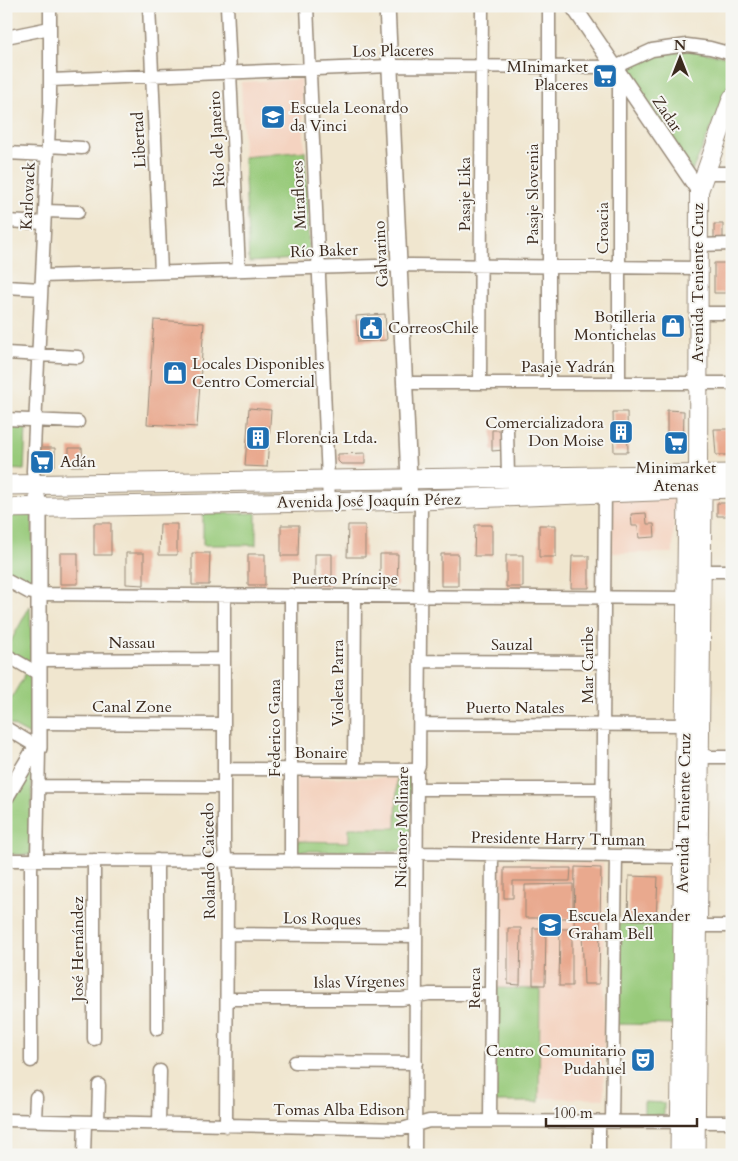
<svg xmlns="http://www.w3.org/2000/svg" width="738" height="1161" font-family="Cardo,serif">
	<rect width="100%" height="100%" fill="#f6f6f2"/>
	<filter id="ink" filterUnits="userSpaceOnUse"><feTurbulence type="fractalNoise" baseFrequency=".02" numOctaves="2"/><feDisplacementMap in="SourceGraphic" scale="10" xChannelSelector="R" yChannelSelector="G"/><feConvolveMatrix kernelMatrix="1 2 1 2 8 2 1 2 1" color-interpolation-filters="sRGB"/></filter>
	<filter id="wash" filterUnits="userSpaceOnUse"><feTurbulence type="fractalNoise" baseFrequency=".0096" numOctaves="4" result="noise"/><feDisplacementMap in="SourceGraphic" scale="20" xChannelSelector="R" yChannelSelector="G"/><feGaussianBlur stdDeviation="1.12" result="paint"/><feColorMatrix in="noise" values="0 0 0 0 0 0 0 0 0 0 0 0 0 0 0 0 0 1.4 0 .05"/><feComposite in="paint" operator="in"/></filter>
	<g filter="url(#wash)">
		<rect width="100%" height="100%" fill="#f0e6cf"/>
		<!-- built -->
		<path fill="#f4d3c0" d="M301,79L305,151L244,157L241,82Z
			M612,498L674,499L673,553H612Z
			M296,777L397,778V828H349V842L296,841Z
			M498,862L603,863L604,1099L539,1098L540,989L497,988Z"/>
		<!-- green -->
		<path fill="#98ca7a" stroke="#6a7a4c" d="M689,50L732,58V82L692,171L626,73C637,52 668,53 689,50Z
			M305,151L309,258L249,262L244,157Z
			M6,426L26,427L24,470L6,469Z
			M32,513L34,587L6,572V514Z
			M256,513V545H203V514Z
			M30,606L32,664L6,650Z
			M26,673L33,676L32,736L6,722V707Z
			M32,767L31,855L6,854V809Z
			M397,778H411L410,851H296V841L349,842V828H396Z
			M616,924H674L673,1025L614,1024Z
			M497,988L540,989L539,1102H494Z
			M644,1102L664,1103V1115H644Z"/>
		<g id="blocks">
			<!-- building -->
			<path fill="#e9a98e" d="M714,224H723V240H714Z
				M714,263H727V293H714Z
				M385,314L387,340L358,342L356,316Z
				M665,318H675V330H665Z
				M154,320L204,323L197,427L147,424Z
				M249,408L271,410L267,467L245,466Z
				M667,410L684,411L683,454L667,445Z
				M613,412H627L628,452H614Z
				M714,429H732V455H716Z
				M492,430H503L504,450L492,451Z
				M39,448H55V465H39Z
				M69,448H82L83,466H69Z
				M365,453V464H341L338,461V454Z
				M717,503H732V516H717Z
				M646,513L647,524H654L655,537L639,538L638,526H632L631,514Z
				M94,523H111V555H94Z
				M160,524H177V555H159Z
				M281,525H299L298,556H281Z
				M348,525H365V557H347Z
				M475,525H492V556H474Z
				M539,525H556V557H539Z
				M60,553H78V584H60Z
				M126,553H144V585L126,584Z
				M192,553H210L209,585H192Z
				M248,554H265V585H248Z
				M315,554H332V586H315Z
				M380,554H398L397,586H380Z
				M441,554H458V586H441Z
				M506,555H523V587H506Z
				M572,556H589V588H571Z
				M575,867L601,868L599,984H584L582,932H574Z
				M504,868H571L570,881H513V898H504Z
				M629,876L658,877L656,921L628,920Z
				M573,884V918H525V885Z
				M508,928H521L520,985L508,984Z
				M533,928H546L545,985H533Z
				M560,929H572V986H559Z"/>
		</g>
	</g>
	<g filter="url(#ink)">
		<use href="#blocks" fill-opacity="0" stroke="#968876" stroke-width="1"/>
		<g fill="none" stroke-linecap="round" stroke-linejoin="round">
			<defs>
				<path id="minor" d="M149,6L161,272
					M227,6L239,270
					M307,6L329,502
					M549,6V383
					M6,37L50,28
					M51,80L390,66L615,67L652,50L687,45L710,48L732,54
					M48,146L82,148
					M6,153L48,155
					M704,173H732
					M45,211L78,212
					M6,221L44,223
					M698,245L732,244
					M42,276L410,265L698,268
					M6,287L41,289
					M698,313H732
					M6,353L78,357
					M404,383H732
					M480,383L482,6
					M619,383V73
					M6,419L78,422
					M507,430L508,477
					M35,484L33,471L50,102V6
					M696,566L701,571H732
					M6,580L28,592L39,594L687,598
					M224,595V845L227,877L226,1126
					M291,595V861
					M6,655L39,674
					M39,660L224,659
					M420,661L604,662
					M39,723L224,724
					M420,724L692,725
					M6,728L39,748L37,860
					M699,757H732
					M224,769L417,770
					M354,769L355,596
					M38,786L224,787
					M417,789H603
					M416,853L691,857
					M602,856L605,486
					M6,860L416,861
					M697,926H732
					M227,934L416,936
					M227,999H402L429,994H491
					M157,1029V860
					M94,1039V860
					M31,1061V860
					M295,1062L416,1063
					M6,1120L402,1129L429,1121L732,1122
					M35,1120L36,1097
					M490,1121L492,854
					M98,1122L99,1085
					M612,1122L616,856
					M159,1124L160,1071
					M84,1155L85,1122
					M415,1155L417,770L419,765L421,500
					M599,1155V1122"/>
				<path id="tertiary" d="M387,6L410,500
					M573,6L699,191
					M6,797L31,755L39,748V507L35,484"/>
				<path id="secondary" d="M698,474L699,191L732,98"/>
				<path id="primary" d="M6,485L732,474
					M6,508L421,500L732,488
					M680,1155L688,490L693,481
					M695,1155L702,498L699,477"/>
			</defs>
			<!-- minor casing -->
			<use href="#minor" stroke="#968876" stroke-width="15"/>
			<!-- tertiary casing -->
			<use href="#tertiary" stroke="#968876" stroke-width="18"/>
			<!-- secondary casing -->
			<use href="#secondary" stroke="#968876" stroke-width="20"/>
			<!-- primary casing -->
			<use href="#primary" stroke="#968876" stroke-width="21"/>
			<!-- minor -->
			<use href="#minor" stroke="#fff" stroke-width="12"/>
			<!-- tertiary -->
			<use href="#tertiary" stroke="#fff" stroke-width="15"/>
			<!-- secondary -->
			<use href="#secondary" stroke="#fff" stroke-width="18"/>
			<!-- primary -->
			<use href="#primary" stroke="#fff" stroke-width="19"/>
		</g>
	</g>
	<!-- icons -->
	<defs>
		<symbol id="supermarket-square" viewBox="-11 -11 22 22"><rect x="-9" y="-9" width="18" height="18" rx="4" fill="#1f6fb2" stroke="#f6f6f2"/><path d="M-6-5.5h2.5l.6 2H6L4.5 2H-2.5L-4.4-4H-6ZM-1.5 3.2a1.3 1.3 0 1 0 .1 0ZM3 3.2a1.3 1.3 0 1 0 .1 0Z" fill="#fff"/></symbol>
		<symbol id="school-square" viewBox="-11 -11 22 22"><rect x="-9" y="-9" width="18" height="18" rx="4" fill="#1f6fb2" stroke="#f6f6f2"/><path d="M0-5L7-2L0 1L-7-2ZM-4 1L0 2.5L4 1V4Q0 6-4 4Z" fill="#fff"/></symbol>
		<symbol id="shop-square" viewBox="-11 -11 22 22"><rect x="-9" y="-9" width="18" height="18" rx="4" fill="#1f6fb2" stroke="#f6f6f2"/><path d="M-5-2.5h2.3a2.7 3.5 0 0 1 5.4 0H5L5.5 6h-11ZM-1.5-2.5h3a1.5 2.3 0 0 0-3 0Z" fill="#fff"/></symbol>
		<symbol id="civic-square" viewBox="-11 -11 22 22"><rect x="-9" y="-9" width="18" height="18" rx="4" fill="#1f6fb2" stroke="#f6f6f2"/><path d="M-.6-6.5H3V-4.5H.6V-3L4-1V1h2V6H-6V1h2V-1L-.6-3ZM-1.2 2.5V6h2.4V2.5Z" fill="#fff"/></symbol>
		<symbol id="building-square" viewBox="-11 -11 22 22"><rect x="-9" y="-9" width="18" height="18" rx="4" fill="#1f6fb2" stroke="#f6f6f2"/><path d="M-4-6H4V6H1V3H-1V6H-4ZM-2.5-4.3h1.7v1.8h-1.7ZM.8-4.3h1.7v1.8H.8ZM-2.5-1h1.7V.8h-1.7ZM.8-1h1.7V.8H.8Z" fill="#fff"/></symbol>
		<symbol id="theatre-square" viewBox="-11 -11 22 22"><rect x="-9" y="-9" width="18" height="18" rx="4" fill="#1f6fb2" stroke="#f6f6f2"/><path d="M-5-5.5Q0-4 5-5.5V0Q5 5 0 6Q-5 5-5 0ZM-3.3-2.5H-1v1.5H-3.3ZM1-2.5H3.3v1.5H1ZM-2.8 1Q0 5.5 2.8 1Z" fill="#fff"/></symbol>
	</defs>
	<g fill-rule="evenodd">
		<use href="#supermarket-square" x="591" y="62" width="28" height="28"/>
		<use href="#school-square" x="259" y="103" width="28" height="28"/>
		<use href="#shop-square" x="659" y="312" width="28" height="28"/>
		<use href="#civic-square" x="357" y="314" width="28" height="28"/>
		<use href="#shop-square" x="161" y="359" width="28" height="28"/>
		<use href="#building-square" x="607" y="418" width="28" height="28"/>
		<use href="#building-square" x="244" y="424" width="28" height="28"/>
		<use href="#supermarket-square" x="662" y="429" width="28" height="28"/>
		<use href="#supermarket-square" x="28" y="448" width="28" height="28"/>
		<use href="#school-square" x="536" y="911" width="28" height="28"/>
		<use href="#theatre-square" x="629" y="1046" width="28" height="28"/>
	</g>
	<g text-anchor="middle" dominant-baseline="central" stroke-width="4" stroke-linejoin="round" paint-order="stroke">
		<!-- street labels -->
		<g font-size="16" fill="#3b2a1e" stroke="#f6f6f2">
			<text transform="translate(393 51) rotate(-1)">Los Placeres</text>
			<text transform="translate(667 114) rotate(56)">Zadar</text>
			<text transform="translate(217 139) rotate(-93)">Río de Janeiro</text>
			<text transform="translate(139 140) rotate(-93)">Libertad</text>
			<text transform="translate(465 194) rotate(-90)">Pasaje Lika</text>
			<text transform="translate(533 194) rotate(-90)">Pasaje Slovenia</text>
			<text transform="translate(299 195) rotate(-93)">Miraflores</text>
			<text transform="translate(28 196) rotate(-87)">Karlovack</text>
			<text transform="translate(603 228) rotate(-90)">Croacia</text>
			<text transform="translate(324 251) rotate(-2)">Río Baker</text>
			<text transform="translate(381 254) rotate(-93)">Galvarino</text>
			<text transform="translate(698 283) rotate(-90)">Avenida Teniente Cruz</text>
			<text x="568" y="367">Pasaje Yadrán</text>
			<text transform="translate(369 501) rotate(-1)">Avenida José Joaquín Pérez</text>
			<text x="345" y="579">Puerto Príncipe</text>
			<text x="132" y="643">Nassau</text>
			<text x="512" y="645">Sauzal</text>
			<text transform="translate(588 665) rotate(-90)">Mar Caribe</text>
			<text transform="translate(338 683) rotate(-90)">Violeta Parra</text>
			<text x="132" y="707">Canal Zone</text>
			<text x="515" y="708">Puerto Natales</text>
			<text transform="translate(275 728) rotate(-90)">Federico Gana</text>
			<text x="321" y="753">Bonaire</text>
			<text transform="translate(684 813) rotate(-89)">Avenida Teniente Cruz</text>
			<text transform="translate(402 827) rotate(-89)">Nicanor Molinare</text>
			<text transform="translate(558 839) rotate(1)">Presidente Harry Truman</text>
			<text transform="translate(209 861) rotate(-91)">Rolando Caicedo</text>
			<text transform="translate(322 919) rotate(1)">Los Roques</text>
			<text transform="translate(78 949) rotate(-90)">José Hernández</text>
			<text transform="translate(359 982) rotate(-1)">Islas Vírgenes</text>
			<text transform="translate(475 988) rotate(-90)">Renca</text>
			<text x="339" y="1110">Tomas Alba Edison</text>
		</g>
		<!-- poi labels -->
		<g font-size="16" fill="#3b2a1e" stroke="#f6f6f2" text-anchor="start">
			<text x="588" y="67" text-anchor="end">MInimarket<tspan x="588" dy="18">Placeres</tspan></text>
			<text x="290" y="108">Escuela Leonardo<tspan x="290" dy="18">da Vinci</tspan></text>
			<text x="656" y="317" text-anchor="end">Botilleria<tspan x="656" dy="18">Montichelas</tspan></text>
			<text x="388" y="328">CorreosChile</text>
			<text x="192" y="364">Locales Disponibles<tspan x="192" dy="18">Centro Comercial</tspan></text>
			<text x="604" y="423" text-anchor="end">Comercializadora<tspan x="604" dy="18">Don Moise</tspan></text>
			<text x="276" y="438">Florencia Ltda.</text>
			<text x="60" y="462">Adán</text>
			<text x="676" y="468" text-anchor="middle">Minimarket<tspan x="676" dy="18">Atenas</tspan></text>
			<text x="568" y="916">Escuela Alexander<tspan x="568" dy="18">Graham Bell</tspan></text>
			<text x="626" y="1051" text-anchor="end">Centro Comunitario<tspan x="626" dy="18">Pudahuel</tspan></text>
		</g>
	</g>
	<!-- margin -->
	<rect width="738" height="1161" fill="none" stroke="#f6f6f2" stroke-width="25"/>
	<!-- north arrow -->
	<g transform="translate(680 58)" stroke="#f6f6f2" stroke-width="4" paint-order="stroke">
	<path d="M0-4L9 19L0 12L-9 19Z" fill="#3b2a1e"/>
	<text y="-8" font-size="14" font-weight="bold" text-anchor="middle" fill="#3b2a1e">N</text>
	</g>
	<!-- scale -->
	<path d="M546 1118v8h151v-8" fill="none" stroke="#3b2a1e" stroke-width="2.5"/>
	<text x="553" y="1118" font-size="15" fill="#3b2a1e" stroke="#f6f6f2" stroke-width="4" paint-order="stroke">100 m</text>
</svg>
